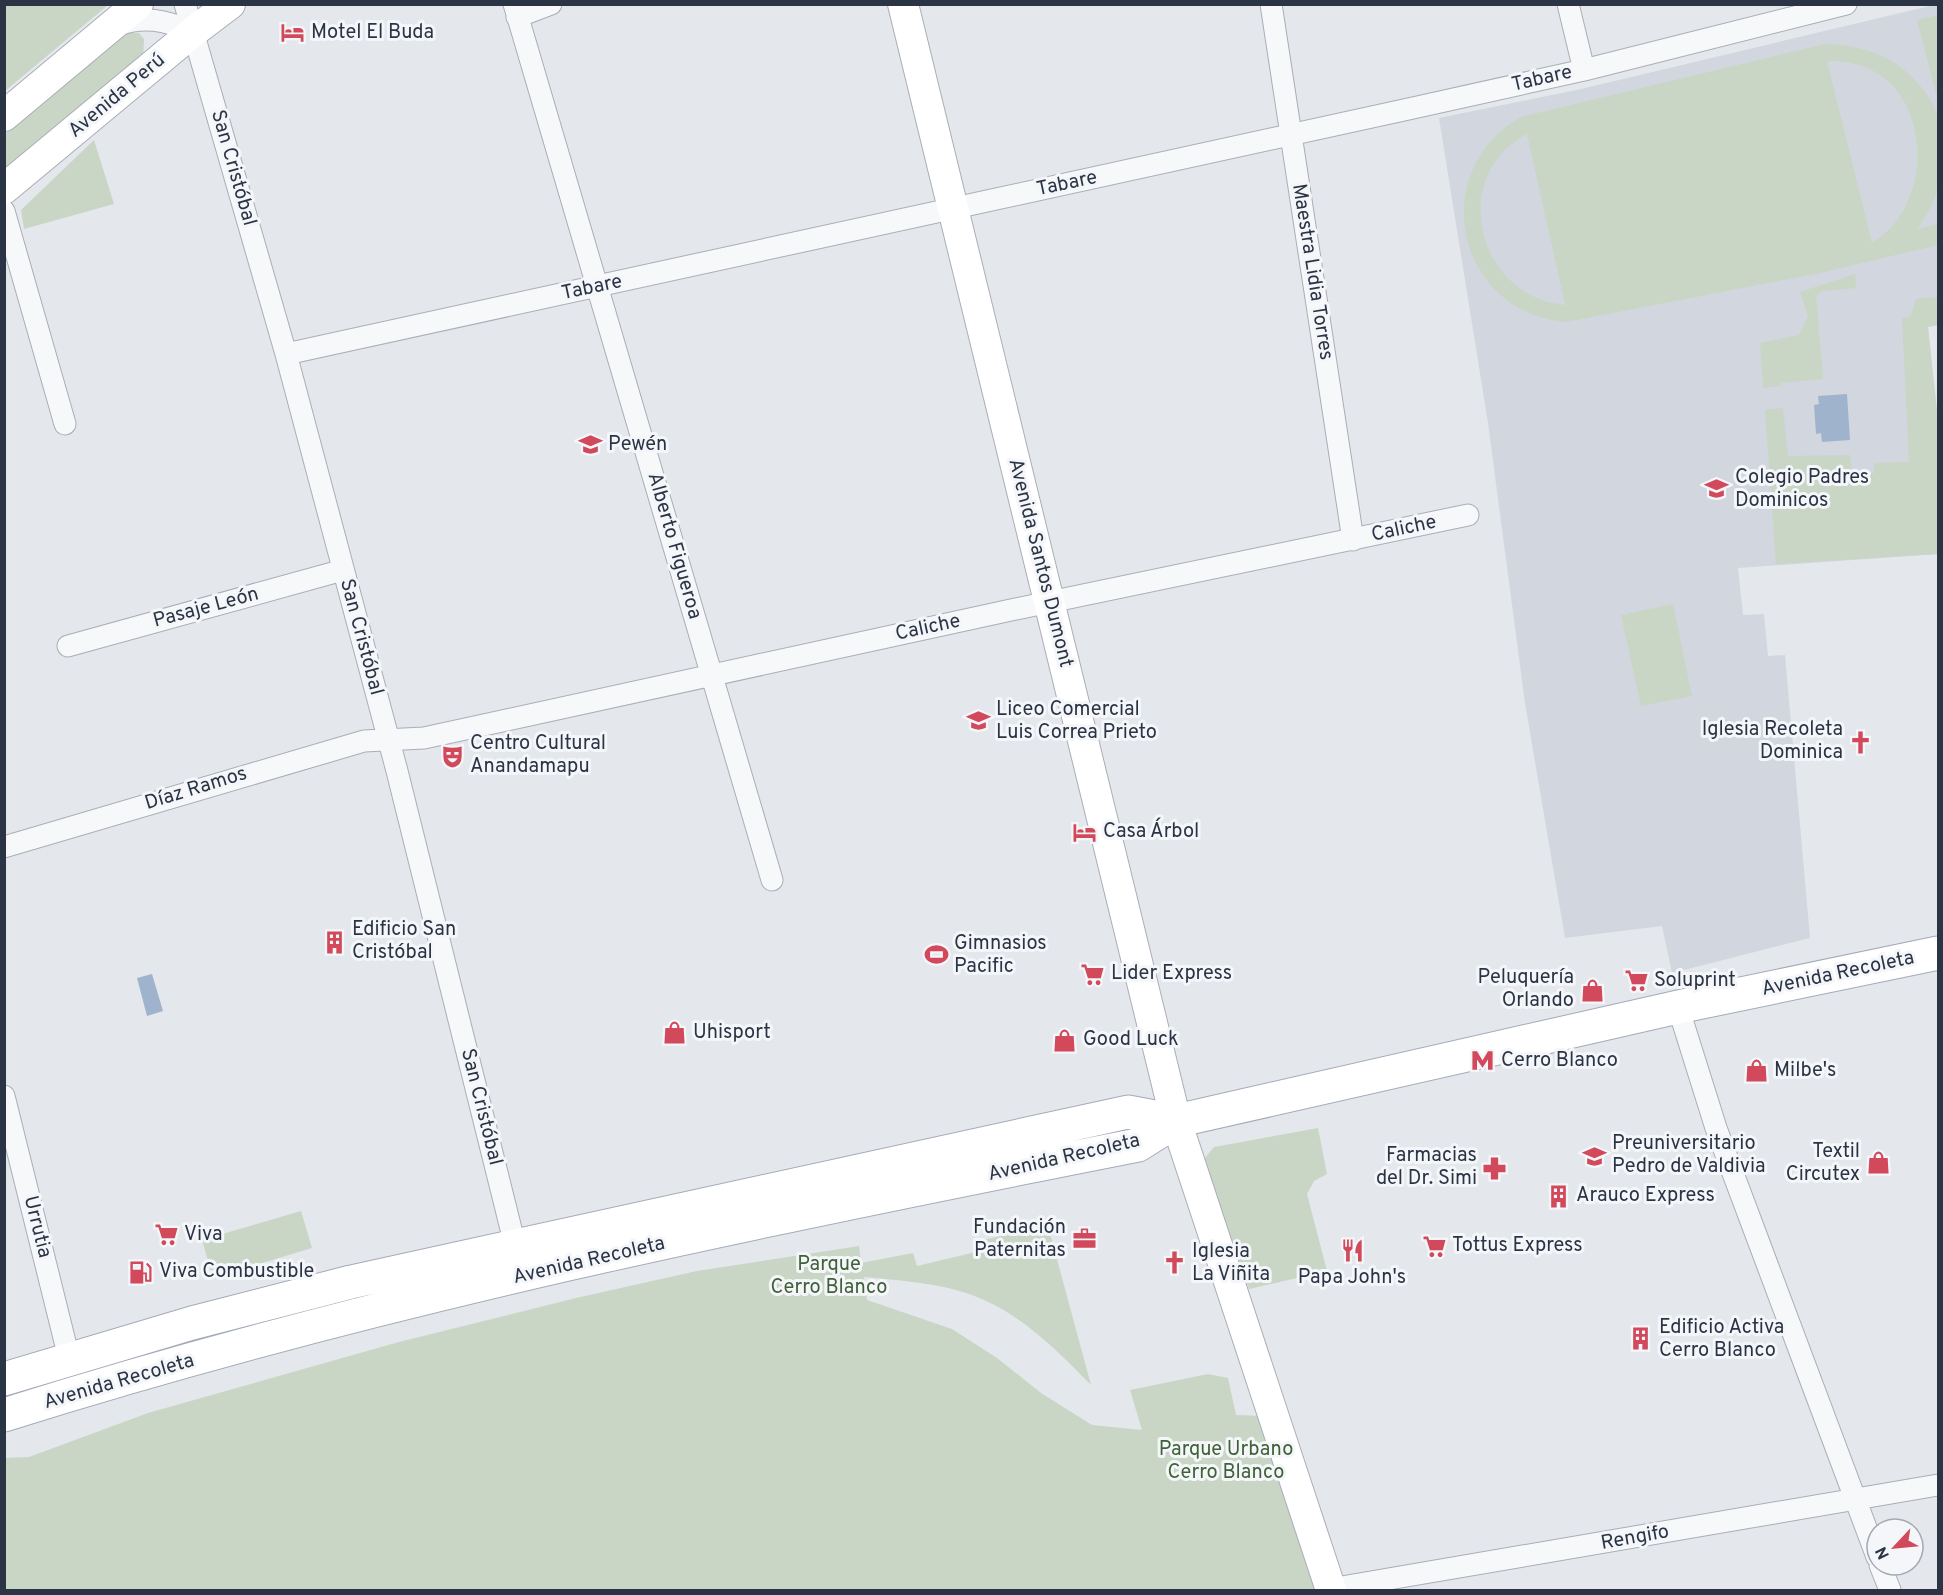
<svg xmlns="http://www.w3.org/2000/svg" width="1943" height="1595" font-family="Overpass,sans-serif">
	<rect width="100%" height="100%" fill="#e4e7ec"/>
	<!-- built -->
	<path fill="#d2d6de" d="M1934,5H1938V325L1928,327L1938,421V554L1738,568L1743,615L1764,614L1768,656L1785,655L1810,938L1672,973L1662,926L1565,938L1525,703L1488,423L1439,118L1581,89Z"/>
	<!-- green -->
	<path fill="#c9d6c5" fill-rule="evenodd" d="M5,4H108V5L5,91Z
		M1938,15V93L1936,94L1917,20Z
		M123,33H139L144,39L143,60L5,177V134Z
		M1825,44C1867,45 1903,59 1927,95C1932,103 1937,111 1938,120C1940,130 1938,142 1938,152C1938,190 1940,197 1917,229L1938,224V245L1820,273L1566,322C1457,313 1425,172 1521,117ZM1827,61C1933,57 1943,201 1872,243ZM1527,134L1565,304V305C1477,297 1447,176 1527,134Z
		M94,140L114,204L24,229L21,210Z
		M1855,274L1856,288L1822,291L1816,296L1823,379L1781,383V386L1763,388L1760,343L1799,335L1808,316L1800,292Z
		M1938,297V325L1928,327L1938,421V554L1776,564L1765,410L1783,408L1788,456L1850,455L1852,474L1874,473V463L1909,462L1902,318L1910,317L1916,299Z
		M1673,604L1692,696L1641,706L1621,615Z
		M1318,1128L1327,1174L1314,1181L1307,1194L1327,1271L1249,1289L1204,1159L1214,1147Z
		M301,1211L312,1248L213,1278L202,1240Z
		M1048,1226L1091,1385C1053,1346 1011,1304 956,1290C927,1282 894,1280 864,1277L867,1300L952,1329L997,1358L1041,1393L1092,1425L1142,1430L1130,1390L1208,1374L1228,1378L1236,1415L1262,1416L1317,1590H5L4,1458L29,1457L148,1413L399,1342L576,1298L697,1271L859,1246L861,1263L913,1253L917,1266L980,1251L978,1241Z"/>
	<!-- water -->
	<path fill="#9fb4cc" d="M1847,394L1850,440L1822,442L1821,433L1816,434L1814,405L1819,404L1818,396Z
		M152,974L163,1011L147,1016L137,978Z"/>
	<g fill="none" stroke-linecap="round" stroke-linejoin="round">
		<defs>
			<path id="street" d="M185,4L286,354L397,771L515,1245
				M514,4L772,880
				M1271,4L1353,540
				M1568,4L1584,70
				M517,17L551,4
				M115,26C144,15 165,20 193,32
				M4,211L65,424
				M286,354L1413,108L1584,70L1846,4
				M68,646L343,570
				M4,847L364,741L424,738L1011,610L1468,515
				M1678,1007L1716,1128L1877,1557
				M4,1096L69,1358
				M1880,1565L1890,1590
				M1330,1589L1938,1485"/>
			<path id="secondary" d="M903,4L1176,1121L1331,1590
				M4,116L138,4
				M4,189L193,32L230,4"/>
			<path id="primary" d="M4,1379L192,1323L351,1282L1128,1112L1176,1121
				M4,1415C375,1298 757,1220 1138,1145L1176,1121L1678,1007L1938,953"/>
		</defs>
		<!-- street casing -->
		<use href="#street" stroke="#a9aeb7" stroke-width="23"/>
		<!-- secondary casing -->
		<use href="#secondary" stroke="#a9aeb7" stroke-width="32"/>
		<!-- primary casing -->
		<use href="#primary" stroke="#a3abb8" stroke-width="35"/>
		<!-- street -->
		<use href="#street" stroke="#f7f8fa" stroke-width="21"/>
		<!-- secondary -->
		<use href="#secondary" stroke="#fff" stroke-width="30"/>
		<!-- primary -->
		<use href="#primary" stroke="#fff" stroke-width="33"/>
	</g>
	<!-- icons -->
	<defs>
		<symbol id="hotel-bare" viewBox="-9 -9 18 18"><path d="M-6-4.5h1.5V1H6V5H4.5V3h-9V5H-6ZM-4 0a1.8 1.8 0 1 1 3.6 0ZM.5 0V-2.5h3Q6-2.5 6 0Z" fill="#d1495b" stroke="#f4f6f9" stroke-width="2.5" paint-order="stroke"/></symbol>
		<symbol id="school-bare" viewBox="-9 -9 18 18"><path d="M0-5L7-2L0 1L-7-2ZM-4 1L0 2.5L4 1V4Q0 6-4 4Z" fill="#d1495b" stroke="#f4f6f9" stroke-width="2.5" paint-order="stroke"/></symbol>
		<symbol id="church-bare" viewBox="-9 -9 18 18"><path d="M-1.2-6h2.4v3.5h3.3v2.4h-3.3V6h-2.4V-.1h-3.3v-2.4h3.3Z" fill="#d1495b" stroke="#f4f6f9" stroke-width="2.5" paint-order="stroke"/></symbol>
		<symbol id="theatre-bare" viewBox="-9 -9 18 18"><path d="M-5-5.5Q0-4 5-5.5V0Q5 5 0 6Q-5 5-5 0ZM-3.3-2.5H-1v1.5H-3.3ZM1-2.5H3.3v1.5H1ZM-2.8 1Q0 5.5 2.8 1Z" fill="#d1495b" stroke="#f4f6f9" stroke-width="2.5" paint-order="stroke"/></symbol>
		<symbol id="building-bare" viewBox="-9 -9 18 18"><path d="M-4-6H4V6H1V3H-1V6H-4ZM-2.5-4.3h1.7v1.8h-1.7ZM.8-4.3h1.7v1.8H.8ZM-2.5-1h1.7V.8h-1.7ZM.8-1h1.7V.8H.8Z" fill="#d1495b" stroke="#f4f6f9" stroke-width="2.5" paint-order="stroke"/></symbol>
		<symbol id="stadium-bare" viewBox="-9 -9 18 18"><path d="M0-5a6.5 5 0 1 0 0 10a6.5 5 0 1 0 0-10ZM-3.5-1.8h7v3.6h-7Z" fill="#d1495b" stroke="#f4f6f9" stroke-width="2.5" paint-order="stroke"/></symbol>
		<symbol id="supermarket-bare" viewBox="-9 -9 18 18"><path d="M-6-5.5h2.5l.6 2H6L4.5 2H-2.5L-4.4-4H-6ZM-1.5 3.2a1.3 1.3 0 1 0 .1 0ZM3 3.2a1.3 1.3 0 1 0 .1 0Z" fill="#d1495b" stroke="#f4f6f9" stroke-width="2.5" paint-order="stroke"/></symbol>
		<symbol id="shop-bare" viewBox="-9 -9 18 18"><path d="M-5-2.5h2.3a2.7 3.5 0 0 1 5.4 0H5L5.5 6h-11ZM-1.5-2.5h3a1.5 2.3 0 0 0-3 0Z" fill="#d1495b" stroke="#f4f6f9" stroke-width="2.5" paint-order="stroke"/></symbol>
		<symbol id="metro-bare" viewBox="-9 -9 18 18"><path d="M-5.5 5V-5H-3L0 0L3-5H5.5V5H3V-.5L0 4L-3-.5V5Z" fill="#d1495b" stroke="#f4f6f9" stroke-width="2.5" paint-order="stroke"/></symbol>
		<symbol id="pharmacy-bare" viewBox="-9 -9 18 18"><path d="M-2-6h4v4h4v4h-4v4h-4v-4h-4v-4h4Z" fill="#d1495b" stroke="#f4f6f9" stroke-width="2.5" paint-order="stroke"/></symbol>
		<symbol id="office-bare" viewBox="-9 -9 18 18"><path d="M-6-3h4V-5.5h4V-3h4V5H-6ZM-1-4.5V-3h2v-1.5ZM-6 0V1H6V0Z" fill="#d1495b" stroke="#f4f6f9" stroke-width="2.5" paint-order="stroke"/></symbol>
		<symbol id="restaurant-bare" viewBox="-9 -9 18 18"><path d="M-5-6h1v4h1v-4h1v4h1v-4h1v5L-1.5 .5V6h-2V.5L-5-1ZM5-6V6H3V1.5H1.5Q1.5-4 5-6Z" fill="#d1495b" stroke="#f4f6f9" stroke-width="2.5" paint-order="stroke"/></symbol>
		<symbol id="fuel-bare" viewBox="-9 -9 18 18"><path d="M-5.5-6h7V0h2V4h1.3V-2.5L3-4.5l.8-.8L6-3V5H2.5V1h-1V6h-7ZM-4.2-4.7v3.2H.2V-4.7Z" fill="#d1495b" stroke="#f4f6f9" stroke-width="2.5" paint-order="stroke"/></symbol>
	</defs>
	<g fill-rule="evenodd">
		<use href="#hotel-bare" x="276" y="16" width="33" height="33"/>
		<use href="#school-bare" x="574" y="428" width="33" height="33"/>
		<use href="#school-bare" x="1700" y="472" width="33" height="33"/>
		<use href="#school-bare" x="962" y="704" width="33" height="33"/>
		<use href="#church-bare" x="1844" y="726" width="33" height="33"/>
		<use href="#theatre-bare" x="436" y="740" width="33" height="33"/>
		<use href="#hotel-bare" x="1068" y="816" width="33" height="33"/>
		<use href="#building-bare" x="318" y="926" width="33" height="33"/>
		<use href="#stadium-bare" x="920" y="938" width="33" height="33"/>
		<use href="#supermarket-bare" x="1076" y="958" width="33" height="33"/>
		<use href="#supermarket-bare" x="1620" y="964" width="33" height="33"/>
		<use href="#shop-bare" x="1576" y="974" width="33" height="33"/>
		<use href="#shop-bare" x="658" y="1016" width="33" height="33"/>
		<use href="#shop-bare" x="1048" y="1024" width="33" height="33"/>
		<use href="#metro-bare" x="1466" y="1044" width="33" height="33"/>
		<use href="#shop-bare" x="1740" y="1054" width="33" height="33"/>
		<use href="#school-bare" x="1578" y="1140" width="33" height="33"/>
		<use href="#shop-bare" x="1862" y="1146" width="33" height="33"/>
		<use href="#pharmacy-bare" x="1478" y="1152" width="33" height="33"/>
		<use href="#building-bare" x="1542" y="1180" width="33" height="33"/>
		<use href="#supermarket-bare" x="150" y="1218" width="33" height="33"/>
		<use href="#office-bare" x="1068" y="1222" width="33" height="33"/>
		<use href="#supermarket-bare" x="1418" y="1230" width="33" height="33"/>
		<use href="#restaurant-bare" x="1336" y="1234" width="33" height="33"/>
		<use href="#church-bare" x="1158" y="1246" width="33" height="33"/>
		<use href="#fuel-bare" x="124" y="1256" width="33" height="33"/>
		<use href="#building-bare" x="1624" y="1322" width="33" height="33"/>
	</g>
	<g text-anchor="middle" dominant-baseline="central" stroke-width="6" stroke-linejoin="round" paint-order="stroke">
		<!-- poi labels -->
		<g font-size="20" fill="#2b3445" stroke="#f4f6f9" text-anchor="start">
			<text x="311" y="33">Motel El Buda</text>
			<text x="608" y="445">Pewén</text>
			<text x="1735" y="478">Colegio Padres<tspan x="1735" dy="23">Dominicos</tspan></text>
			<text x="996" y="710">Liceo Comercial<tspan x="996" dy="23">Luis Correa Prieto</tspan></text>
			<text x="1843" y="730" text-anchor="end">Iglesia Recoleta<tspan x="1843" dy="23">Dominica</tspan></text>
			<text x="470" y="744">Centro Cultural<tspan x="470" dy="23">Anandamapu</tspan></text>
			<text x="1103" y="832">Casa Árbol</text>
			<text x="352" y="930">Edificio San<tspan x="352" dy="23">Cristóbal</tspan></text>
			<text x="954" y="944">Gimnasios<tspan x="954" dy="23">Pacific</tspan></text>
			<text x="1111" y="974">Lider Express</text>
			<text x="1574" y="978" text-anchor="end">Peluquería<tspan x="1574" dy="23">Orlando</tspan></text>
			<text x="1654" y="981">Soluprint</text>
			<text x="693" y="1033">Uhisport</text>
			<text x="1083" y="1040">Good Luck</text>
			<text x="1501" y="1061">Cerro Blanco</text>
			<text x="1774" y="1071">Milbe's</text>
			<text x="1612" y="1144">Preuniversitario<tspan x="1612" dy="23">Pedro de Valdivia</tspan></text>
			<text x="1860" y="1152" text-anchor="end">Textil<tspan x="1860" dy="23">Circutex</tspan></text>
			<text x="1477" y="1156" text-anchor="end">Farmacias<tspan x="1477" dy="23">del Dr. Simi</tspan></text>
			<text x="1576" y="1196">Arauco Express</text>
			<text x="1066" y="1228" text-anchor="end">Fundación<tspan x="1066" dy="23">Paternitas</tspan></text>
			<text x="184" y="1235">Viva</text>
			<text x="1452" y="1246">Tottus Express</text>
			<text x="1192" y="1252">Iglesia<tspan x="1192" dy="23">La Viñita</tspan></text>
			<text x="159" y="1272">Viva Combustible</text>
			<text x="1352" y="1278" text-anchor="middle">Papa John's</text>
			<text x="1659" y="1328">Edificio Activa<tspan x="1659" dy="23">Cerro Blanco</tspan></text>
		</g>
		<!-- street labels -->
		<g font-size="20" fill="#2b3445" stroke="#f4f6f9">
			<text transform="translate(1542 79) rotate(-13)">Tabare</text>
			<text transform="translate(117 96) rotate(-40)">Avenida Perú</text>
			<text transform="translate(233 168) rotate(74)">San Cristóbal</text>
			<text transform="translate(1067 184) rotate(-12)">Tabare</text>
			<text transform="translate(1312 272) rotate(81)">Maestra Lidia Torres</text>
			<text transform="translate(592 288) rotate(-12)">Tabare</text>
			<text transform="translate(1404 529) rotate(-12)">Caliche</text>
			<text transform="translate(674 546) rotate(74)">Alberto Figueroa</text>
			<text transform="translate(1040 563) rotate(76)">Avenida Santos Dumont</text>
			<text transform="translate(206 608) rotate(-15)">Pasaje León</text>
			<text transform="translate(928 628) rotate(-12)">Caliche</text>
			<text transform="translate(361 637) rotate(75)">San Cristóbal</text>
			<text transform="translate(196 789) rotate(-17)">Díaz Ramos</text>
			<text transform="translate(1838 974) rotate(-12)">Avenida Recoleta</text>
			<text transform="translate(481 1107) rotate(76)">San Cristóbal</text>
			<text transform="translate(1064 1158) rotate(-13)">Avenida Recoleta</text>
			<text transform="translate(37 1227) rotate(76)">Urrutia</text>
			<text transform="translate(589 1261) rotate(-13)">Avenida Recoleta</text>
			<text transform="translate(119 1382) rotate(-16)">Avenida Recoleta</text>
			<text transform="translate(1635 1538) rotate(-10)">Rengifo</text>
		</g>
		<!-- park labels -->
		<g font-size="20" fill="#3f6138" stroke="#f4f6f9">
			<text x="829" y="1265">Parque<tspan x="829" dy="23">Cerro Blanco</tspan></text>
			<text x="1226" y="1450">Parque Urbano<tspan x="1226" dy="23">Cerro Blanco</tspan></text>
		</g>
	</g>
	<!-- border -->
	<rect width="1943" height="1595" fill="none" stroke="#2b3445" stroke-width="12"/>
	<!-- north arrow -->
	<g transform="translate(1895 1547) rotate(244)"><circle r="28" fill="#f4f6f9" stroke="#a4a8b1" stroke-width="1.5"/>
	<path d="M0-4.5L10 22L0 15L-10 22Z" fill="#d1495b"/>
	<text y="-9" font-size="16" font-weight="bold" text-anchor="middle" fill="#2b3445">N</text>
	</g>
</svg>
